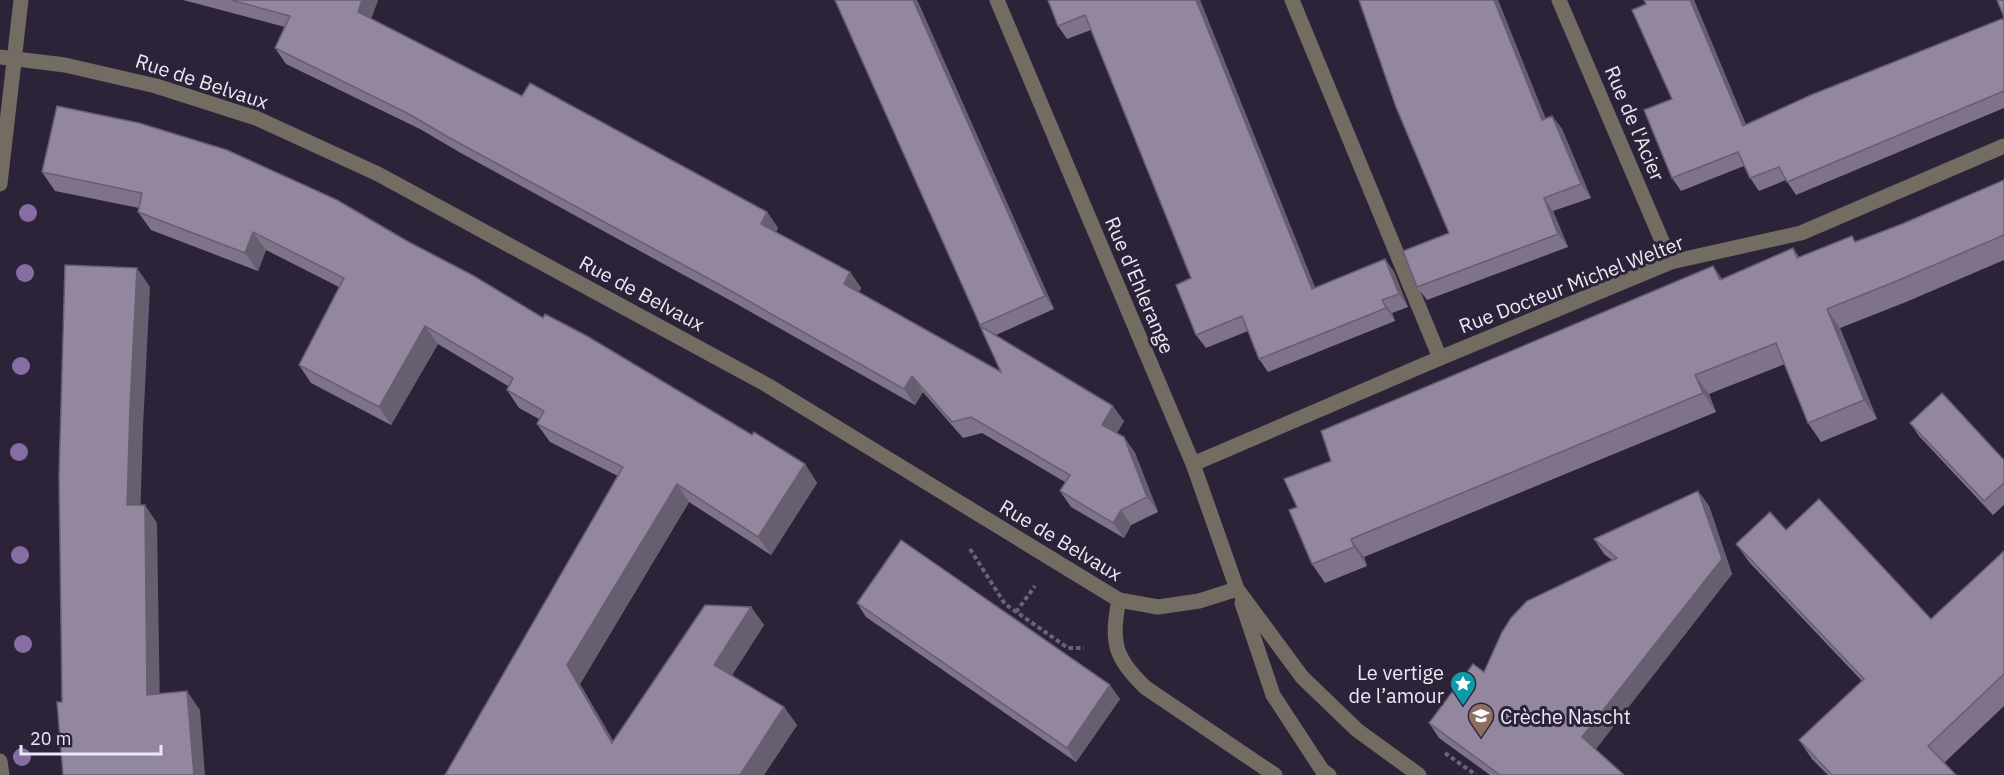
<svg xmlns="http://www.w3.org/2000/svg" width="2004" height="775" font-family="'IBM Plex Sans',sans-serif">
	<rect width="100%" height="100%" fill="#2c2338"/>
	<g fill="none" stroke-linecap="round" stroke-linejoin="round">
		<!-- path -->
		<path stroke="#6b6376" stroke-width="4" stroke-dasharray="4.5 3" stroke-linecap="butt" d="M970,549L1005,604L1068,648H1084
			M1016,612L1035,586
			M1445,753L1476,775"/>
		<!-- service -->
		<path stroke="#726c62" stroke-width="15" d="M1119,600C1110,642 1115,659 1146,688L1275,775"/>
		<!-- pedestrian -->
		<path stroke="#726c62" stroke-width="15" d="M1292,0L1440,358"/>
		<!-- minor -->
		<path stroke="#726c62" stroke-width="15" d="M997,0L1193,464L1237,589
			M1559,0L1671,262
			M0,184L21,0
			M1193,464L1440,358L1671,262L1801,233L2004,146
			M0,761L2,775"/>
		<!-- tertiary -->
		<path stroke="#726c62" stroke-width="15" d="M0,57L65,65L156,86L256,118L378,174L767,385L1119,600L1158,607L1199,601L1237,589
			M1237,589L1302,677L1357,730L1419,775
			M1242,603L1273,695L1322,770L1329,775"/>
	</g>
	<!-- trees -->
	<g fill="#866ea5">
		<circle cx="28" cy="213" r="9"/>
		<circle cx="25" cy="273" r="9"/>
		<circle cx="21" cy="366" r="9"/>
		<circle cx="19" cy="452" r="9"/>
		<circle cx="20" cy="555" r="9"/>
		<circle cx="23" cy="644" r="9"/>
		<circle cx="22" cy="757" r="9"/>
	</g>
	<!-- wall -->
	<path fill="#7e7389" d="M183,0H378L371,19L522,96L767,212L778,228L776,232L850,272L861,288L859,292L1001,372L980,325L917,0L1054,309L996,335L1124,421L1117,433L1124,437L1135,453L1158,512L1131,525L1124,538L1071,507L1060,491L1065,482L982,433L963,438L923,392L915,405L735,303L459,152L420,129L286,64L275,48L285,27Z
		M1048,0H1200L1315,288L1385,259L1394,272L1408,307L1392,313L1395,321L1268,372L1259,359L1248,331L1206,348L1196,335L1191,278L1091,30L1067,39L1058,26Z
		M1498,0L1545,119L1552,116L1562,129L1591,198L1553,211L1568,247L1427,300L1417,287L1449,233Z
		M1644,0H1694L1746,125L2004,18V108L1796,195L1786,180L1759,191L1750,178L1744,166L1681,191L1672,178V99Z
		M42,172L407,241L805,464L817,483L771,555L689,502L580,684L613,741L751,607L764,625L732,675L784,707L797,725L764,775H445L618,476L550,442L537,424L539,419L519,408L507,390L508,386L438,344L391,425L311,383L299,365L339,287L266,250L258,271L151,230L138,212L139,208L55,191Z
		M2004,180V260L1906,302L1840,328L1877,419L1821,442L1808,423L1785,364L1709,394L1716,412L1364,557L1367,566L1325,583L1312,564L1297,507L1331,461L1713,266L1722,279L1793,248L1799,257L1856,241L1902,224Z
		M1910,423L2004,460V505L1993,515L1919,436Z
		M1698,491L1709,506L1732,574L1595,749L1624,775H1490L1439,738L1429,723L1484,672L1612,560L1604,554L1594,539Z
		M1786,530L1931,619L2004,551V706L1944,763L1956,775H1828L1812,759L1799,740L1862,681L1750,563L1736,544Z
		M857,603L1120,699L1076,762L866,617Z"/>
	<!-- shaded-wall -->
	<path fill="#675e6f" d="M362,0H378L368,27L358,12Z
		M913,0H917L1054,309L1045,296Z
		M1196,0H1200L1321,302L1312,289Z
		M1494,0H1498L1552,134L1542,120Z
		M1690,0H1694L1752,139L1743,126Z
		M1552,116L1562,129L1591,198L1581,184Z
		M1544,198L1553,211L1568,247L1558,234Z
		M767,212L778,228L772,239L761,224Z
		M253,232L266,250L258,271L245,253Z
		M1385,259L1394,272L1408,307L1399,294Z
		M1713,266L1726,285L1720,280Z
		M137,268L150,287L143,427L140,523L127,505L130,409Z
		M850,272L861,288L855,300L844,284Z
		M1382,300L1392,313L1395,321L1386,308Z
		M1827,309L1840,328L1877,419L1864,400Z
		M425,326L438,344L391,425L379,407Z
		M1695,375L1709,394L1716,412L1703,393Z
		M912,376L923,392L915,405L904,389Z
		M1113,406L1124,421L1113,440L1102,425Z
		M1124,437L1135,453L1158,512L1147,497Z
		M805,464L817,483L771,555L758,537Z
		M677,484L689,502L580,684L625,761L612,743L567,665Z
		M1698,491L1709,506L1732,574L1593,753L1582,737Z
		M145,505L157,523L160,713L147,695Z
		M1121,510L1131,525L1124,538L1113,523Z
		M1351,539L1364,557L1367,566L1354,547Z
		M751,607L764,625L727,683L714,665Z
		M1110,685L1120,699L1076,762L1067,748Z
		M187,691L200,710L205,775H194Z
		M784,707L797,725L764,775H740Z"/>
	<!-- building -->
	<path fill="#93869f" stroke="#675e6f" stroke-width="1.5" d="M231,0H362L358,12L522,96L530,83L767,212L761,224L850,272L844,284L1001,372L980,326L1113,406L1102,425L1124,437L1147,497L1121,510L1113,523L1060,491L1070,475L971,417L952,422L912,376L904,389L724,287L448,137L409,114L275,48L290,16Z
		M835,0H913L1045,296L980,325Z
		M1048,0H1196L1312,289L1385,259L1399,294L1382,300L1386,308L1259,359L1242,316L1196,335L1176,285L1191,278L1085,15L1058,26Z
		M1359,0H1494L1542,120L1552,116L1581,184L1544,198L1558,234L1417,287L1403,251L1449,233L1396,107Z
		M1644,0H1690L1743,126L1811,95L2004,18V91L1787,182L1779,167L1750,178L1738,152L1672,178L1644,110L1672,99L1632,10L1646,4Z
		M1997,0H2004V17Z
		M57,106L139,123L227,150L337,200L407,241L474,276L543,318L545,314L587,336L752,435L754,432L805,464L758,537L677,484L567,665L612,743L705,605L751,607L714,665L784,707L740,775H445L623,467L537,424L544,411L507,390L513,378L425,326L379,407L299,365L344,278L253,232L245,253L138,212L142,193L42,172Z
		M2004,180V235L1892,283L1827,309L1864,400L1808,423L1776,343L1695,375L1703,393L1351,539L1354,547L1312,564L1289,510L1297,507L1284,479L1331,461L1321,431L1713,266L1720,280L1793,248L1797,258L1852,236L1855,242L1902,224Z
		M65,265L137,268L130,409L127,505H145L147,695L187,691L194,775H63L57,702H62L59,476Z
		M1942,393L2004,460V483L1984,501L1910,423Z
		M1698,491L1722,559L1582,737L1624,775H1500L1429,723L1473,664L1484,672L1502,632L1511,618L1527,601L1617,558L1594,539Z
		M1819,499L1931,619L2004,551V674L1928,746L1956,775H1832L1799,740L1864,679L1736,544L1770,512L1786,530Z
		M901,540L1110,685L1067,748L857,603Z"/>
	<!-- icons -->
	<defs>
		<symbol id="sight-pin" viewBox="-11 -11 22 30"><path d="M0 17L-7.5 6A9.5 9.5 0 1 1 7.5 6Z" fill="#0f9aa8" stroke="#2c2338"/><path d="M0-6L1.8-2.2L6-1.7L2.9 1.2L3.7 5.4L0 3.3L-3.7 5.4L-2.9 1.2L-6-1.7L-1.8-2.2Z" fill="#fff"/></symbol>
		<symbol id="school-pin" viewBox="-11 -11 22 30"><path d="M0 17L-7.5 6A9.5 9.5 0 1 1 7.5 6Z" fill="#8d6e63" stroke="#2c2338"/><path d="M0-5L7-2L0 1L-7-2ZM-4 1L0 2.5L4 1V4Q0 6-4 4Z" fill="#fff"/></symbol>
	</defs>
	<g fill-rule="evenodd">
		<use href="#sight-pin" x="1448" y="669" width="30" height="40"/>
		<use href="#school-pin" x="1466" y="701" width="30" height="40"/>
	</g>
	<g text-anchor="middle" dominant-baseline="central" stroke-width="6" stroke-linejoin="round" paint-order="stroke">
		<!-- street labels -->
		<g font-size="20" fill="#ece7f5" stroke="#2c2338">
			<text transform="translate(202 81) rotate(18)">Rue de Belvaux</text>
			<text transform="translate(1635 123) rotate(67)">Rue de l'Acier</text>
			<text transform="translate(1571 284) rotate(-21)">Rue Docteur Michel Welter</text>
			<text transform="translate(1140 285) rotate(67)">Rue d'Ehlerange</text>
			<text transform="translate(642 293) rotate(28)">Rue de Belvaux</text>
			<text transform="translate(1061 540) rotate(31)">Rue de Belvaux</text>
		</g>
		<!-- poi labels -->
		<g font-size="20" fill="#ece7f5" stroke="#2c2338" text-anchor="end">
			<text x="1444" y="672">Le vertige<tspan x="1444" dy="23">de l’amour</tspan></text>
			<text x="1500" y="716" text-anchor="start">Crèche Nascht</text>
		</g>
	</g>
	<!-- scale -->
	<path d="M21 745v9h140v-9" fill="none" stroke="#ece7f5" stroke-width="3"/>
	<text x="30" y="745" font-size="18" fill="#ece7f5" stroke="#2c2338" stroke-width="4.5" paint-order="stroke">20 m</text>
</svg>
